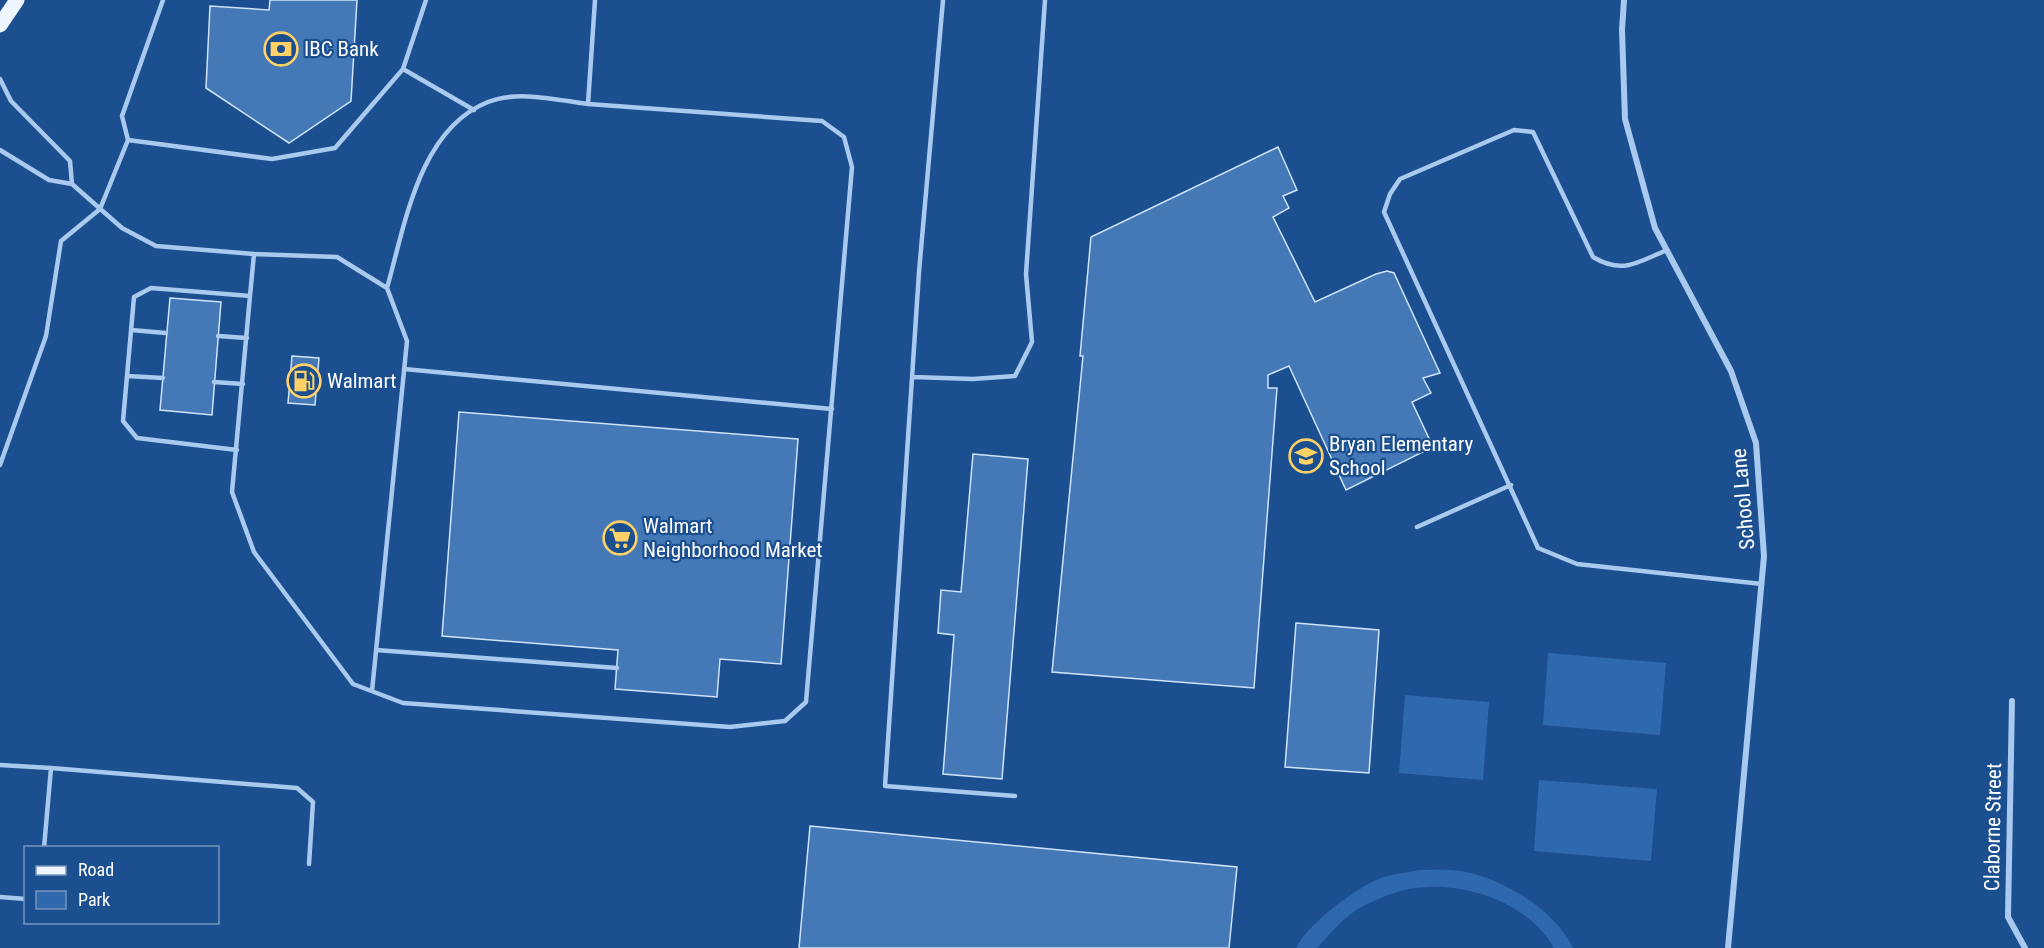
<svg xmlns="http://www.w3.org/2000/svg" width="2044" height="948" font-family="'Roboto Condensed',sans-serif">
	<rect width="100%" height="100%" fill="#1b4f8f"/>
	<!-- green -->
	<path fill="#2e69ad" d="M1548,653L1666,663L1660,735L1543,725Z
		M1405,695L1489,702L1483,780L1399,773Z
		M1539,780L1657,789L1651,861L1534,851Z
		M1420,870C1435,870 1452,869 1466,872C1505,880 1556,911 1573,948H1554C1530,905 1473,885 1427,887C1406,887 1384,896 1365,905C1345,915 1332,932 1317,948H1296C1309,923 1349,894 1374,881C1387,874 1406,873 1420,870Z"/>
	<!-- building -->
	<path fill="#4478b7" stroke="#cfe3fa" stroke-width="1.5" d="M270,0H357L351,101L289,143L206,88L210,6L269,10Z
		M1278,147L1297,190L1283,196L1289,208L1273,217L1315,302L1376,274L1387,271L1394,273L1440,373L1423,378L1431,393L1412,402L1433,447L1346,490L1289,366L1268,375V388H1277L1254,688L1052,672L1083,356H1080L1091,237Z
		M170,298L221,302L212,415L160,410Z
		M292,356L319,358L315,405L288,403Z
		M459,412L798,439L781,664L720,659L717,697L615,689L618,650L442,636Z
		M973,454L1028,459L1002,779L943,774L954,635L938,633L941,590L961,592Z
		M1296,623L1379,630L1369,773L1285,767Z
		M810,826L1237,867L1229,948H799Z"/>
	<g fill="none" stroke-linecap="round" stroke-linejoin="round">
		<!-- service -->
		<path stroke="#a9c9ee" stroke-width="4.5" d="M943,0L919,272L885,786L1015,796
			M403,69L474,110
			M0,79L11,101L70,161L72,184
			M128,140L122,116L163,0
			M0,150L49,180L72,184L122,228L156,246L254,254L250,296
			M1667,250C1638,262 1623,275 1593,257L1533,132L1514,130L1400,179L1390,194L1384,212L1538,548L1577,564L1762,584
			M254,254L337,257L387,288L407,341L372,691
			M387,288C405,225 419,129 488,102C518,90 557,100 588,104
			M131,330L166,333
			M218,336L247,338
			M404,369L832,409
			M127,376L163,378
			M913,377L973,379L1015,376L1032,342L1026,274L1045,0
			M214,382L243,384
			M237,450L137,438L123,421L134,297L151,288L250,296L232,492L254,552L353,684L403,703L730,727L785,721L806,702L852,167L844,137L822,121L588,104L595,0
			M0,465L46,336L61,241L100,209L128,140L272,159L335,148L403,69L426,0
			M1417,527L1511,485
			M376,650L617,668
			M0,765L51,768L44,848
			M51,768L297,788L313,802L309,864
			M0,897L26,899"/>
		<!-- minor -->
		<path stroke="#a9c9ee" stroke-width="6" d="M1624,0L1622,30L1625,119L1655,228L1731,371L1756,443L1764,556L1728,948
			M2012,701L2008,917L2025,948"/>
		<!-- primary -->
		<path stroke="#f0f6ff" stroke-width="15" d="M0,25L17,0"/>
	</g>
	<!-- icons -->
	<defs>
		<symbol id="bank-ring" viewBox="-11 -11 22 22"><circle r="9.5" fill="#1b4f8f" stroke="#ffd166" stroke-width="1.5"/><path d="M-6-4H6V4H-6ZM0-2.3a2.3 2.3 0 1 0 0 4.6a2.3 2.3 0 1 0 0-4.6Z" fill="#ffd166"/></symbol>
		<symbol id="fuel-ring" viewBox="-11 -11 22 22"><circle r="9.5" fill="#1b4f8f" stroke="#ffd166" stroke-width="1.5"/><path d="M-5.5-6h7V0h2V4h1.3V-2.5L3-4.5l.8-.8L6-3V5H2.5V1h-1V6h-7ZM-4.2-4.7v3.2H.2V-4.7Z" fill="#ffd166"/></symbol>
		<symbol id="school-ring" viewBox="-11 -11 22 22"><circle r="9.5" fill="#1b4f8f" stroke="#ffd166" stroke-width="1.5"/><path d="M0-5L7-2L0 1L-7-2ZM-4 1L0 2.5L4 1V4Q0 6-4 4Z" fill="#ffd166"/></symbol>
		<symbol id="supermarket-ring" viewBox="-11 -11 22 22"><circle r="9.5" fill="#1b4f8f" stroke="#ffd166" stroke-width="1.5"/><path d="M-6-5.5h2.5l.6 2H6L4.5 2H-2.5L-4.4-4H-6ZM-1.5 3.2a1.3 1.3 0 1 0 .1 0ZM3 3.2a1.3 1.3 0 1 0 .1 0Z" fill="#ffd166"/></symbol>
	</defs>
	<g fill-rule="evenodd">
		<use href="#bank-ring" x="262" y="30" width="38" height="38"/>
		<use href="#fuel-ring" x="285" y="362" width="38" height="38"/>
		<use href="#school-ring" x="1287" y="437" width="38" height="38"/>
		<use href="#supermarket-ring" x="601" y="519" width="38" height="38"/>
	</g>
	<g text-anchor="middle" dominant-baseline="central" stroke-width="4.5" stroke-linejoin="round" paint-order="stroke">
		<!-- poi labels -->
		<g font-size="21" fill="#fff" stroke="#1b4f8f" text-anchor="start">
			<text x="304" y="49">IBC Bank</text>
			<text x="327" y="381">Walmart</text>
			<text x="1329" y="444">Bryan Elementary<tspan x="1329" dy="24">School</tspan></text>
			<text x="643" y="526">Walmart<tspan x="643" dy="24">Neighborhood Market</tspan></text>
		</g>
		<!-- street labels -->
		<g font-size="21" fill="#fff" stroke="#1b4f8f">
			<text transform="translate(1743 499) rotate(-95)">School Lane</text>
			<text transform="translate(1993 827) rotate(-89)">Claborne Street</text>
		</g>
	</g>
	<!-- legend -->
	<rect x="24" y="846" width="195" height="78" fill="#1b4f8f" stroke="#7695bc" stroke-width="1.5"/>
	<rect x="36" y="866" width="30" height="9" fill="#f0f6ff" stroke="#7695bc" stroke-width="1.5"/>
	<text x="78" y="876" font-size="18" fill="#ffffff">Road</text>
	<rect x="36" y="891" width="30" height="18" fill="#2e69ad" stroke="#7695bc" stroke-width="1.5"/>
	<text x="78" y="906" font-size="18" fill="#ffffff">Park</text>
</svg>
